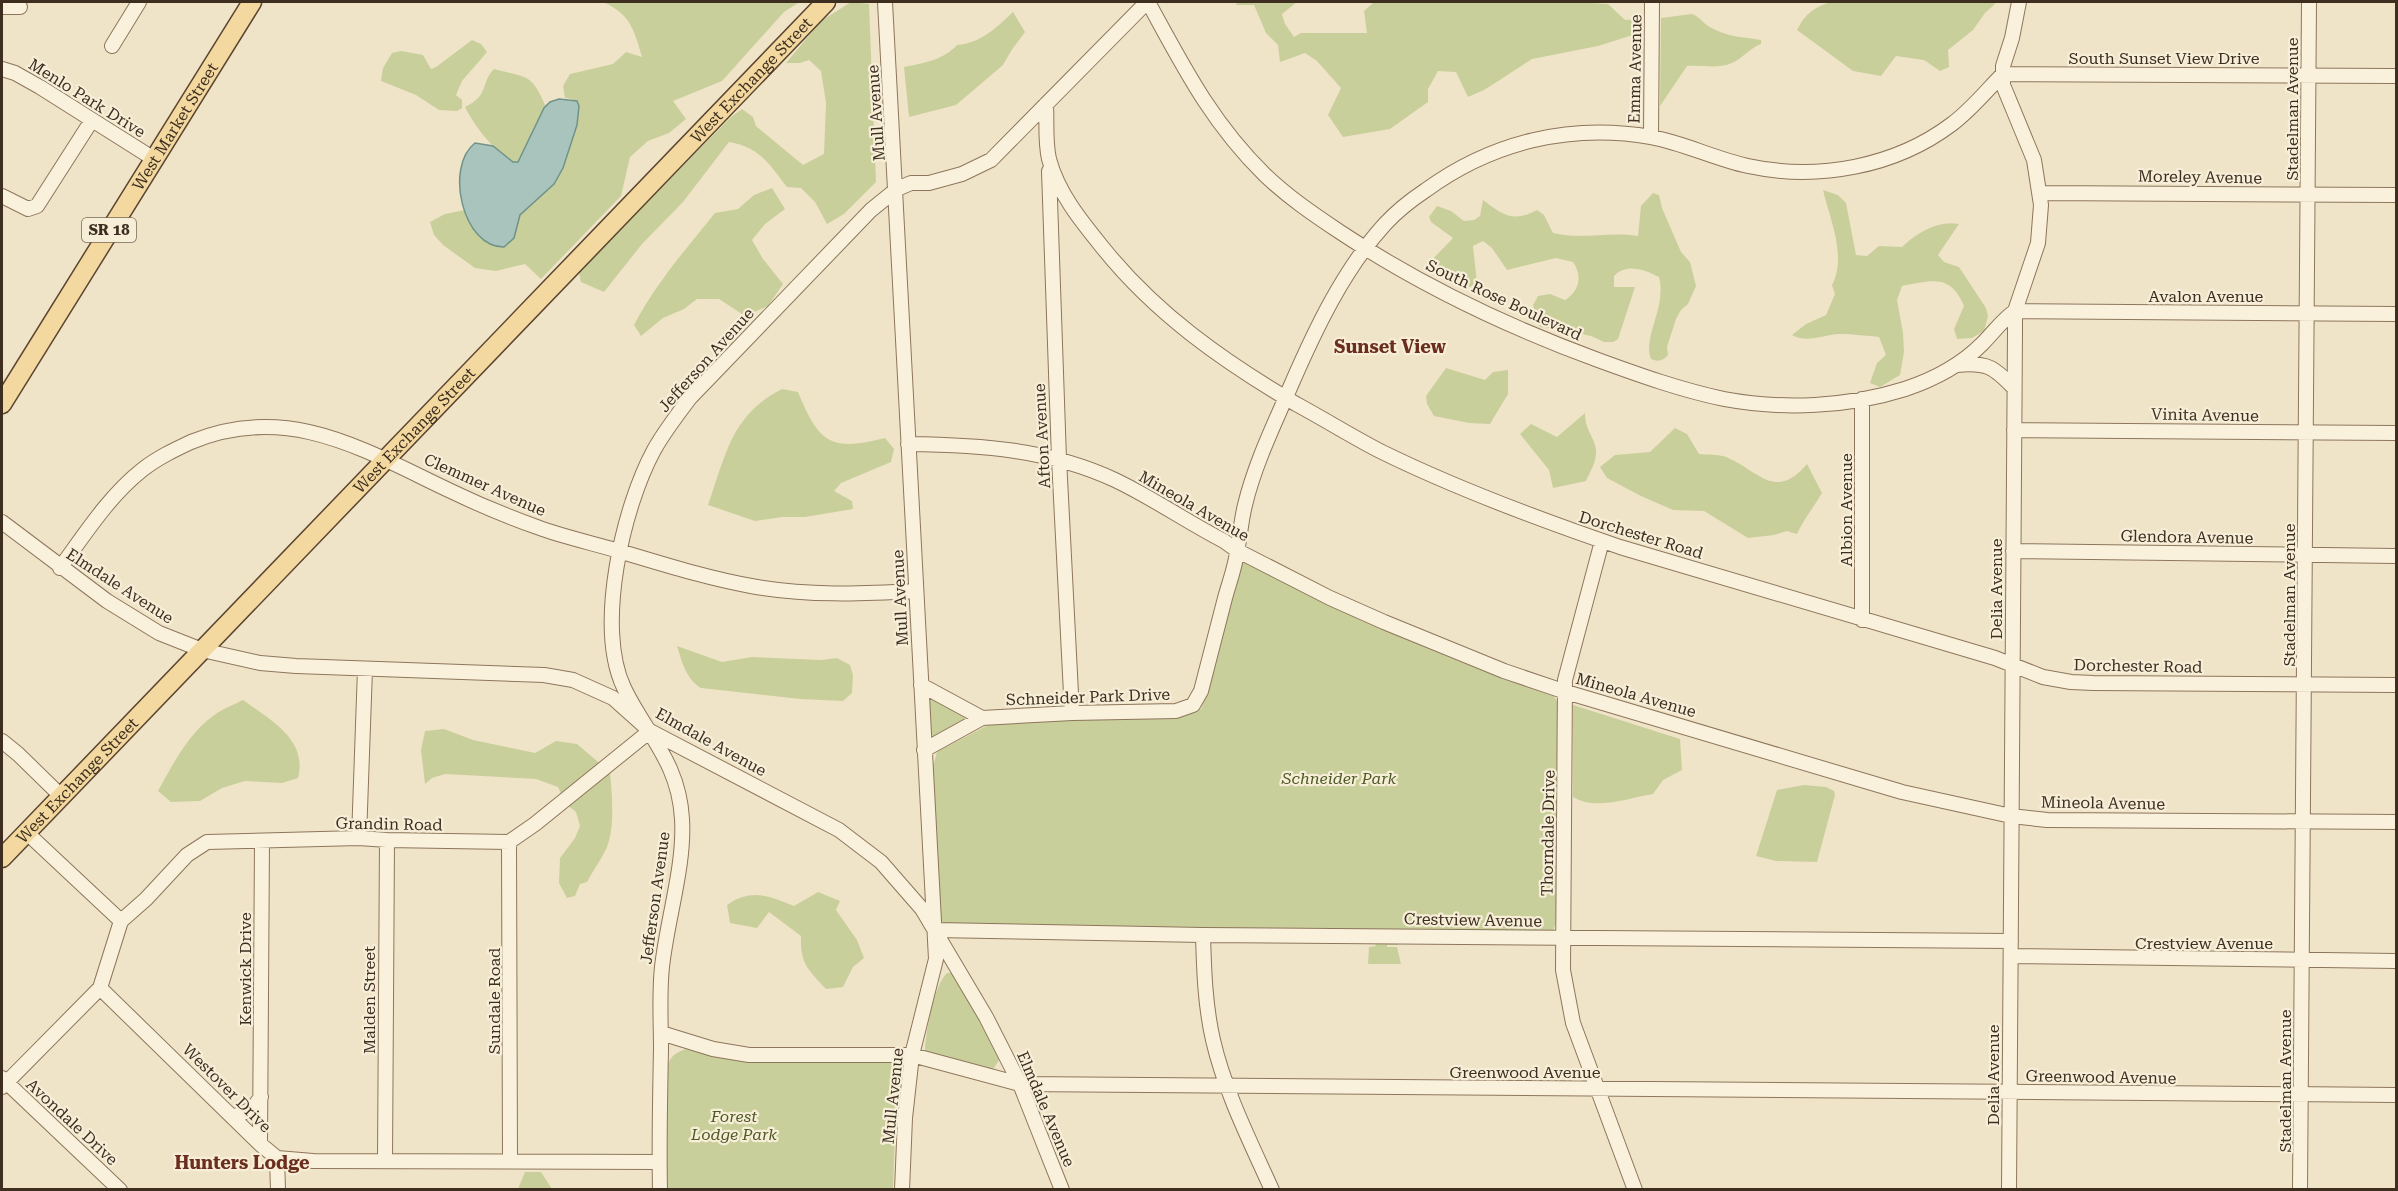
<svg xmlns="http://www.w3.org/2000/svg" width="2398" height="1191" font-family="'Roboto Serif',serif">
	<rect width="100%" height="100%" fill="#f0e4c8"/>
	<!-- green -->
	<path fill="#c9cf9b" d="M603,2L798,3L784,12L722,81L673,101L686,119L669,133L648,141L630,157L621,196L541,279L525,264L496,271L475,268L443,245L434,235L430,222L445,214L465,210L468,218L514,238L520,215L554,184L563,168L577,125L572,99L565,98L563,86L570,74L613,64L626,52L642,57C634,29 630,14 603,2Z
		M851,2L869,4L876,182L844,214L827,224L815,202L801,188L787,187C768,163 761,148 729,142L683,202L642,244L604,292L581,282L579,273L628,217L665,184L731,117L742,109L753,117L756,126L803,165L824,154L826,103L821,71L809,60L800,63H786L821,21Z
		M1239,2H1297L1282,14L1285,24L1294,37L1301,33H1367L1364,11L1374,2H1572L1608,4L1625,20L1638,19L1639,25L1636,34L1598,46L1532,59L1484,90L1468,97L1456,72L1438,71L1428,89V102L1390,129L1343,137L1328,115L1341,88L1317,61L1305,53L1280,62L1278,45L1266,33L1254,5H1235Z
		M1831,2H1994L1995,4L1985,13L1973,30L1948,50L1949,67L1940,71L1924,60L1896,56L1881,76L1853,71L1797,30C1806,13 1813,8 1831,2Z
		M1013,12L1025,32L1011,51L1003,65L956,105L909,117L904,67C924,63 943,60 957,45C981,43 996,28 1013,12Z
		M1692,14C1702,18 1702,23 1710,27C1726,37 1744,37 1761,40V44C1750,48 1743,58 1732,63C1718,69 1703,65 1687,66L1660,106L1661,18Z
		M472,40L481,44L487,52L462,81L456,95L462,100V108L457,111L439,110L416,95L381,81L383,68L392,53L401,51L423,55L431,69L436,67Z
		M494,69C527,78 531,72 546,107C534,124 531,149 516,163C495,153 475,127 465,107C490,95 480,83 494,69Z
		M772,188L785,209L765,224L752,240L763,259L783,284L768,306L745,316L719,299H697L684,309L663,318L641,336L634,325C656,283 686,249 715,213L738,209L754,195Z
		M1823,190L1838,195L1846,203L1856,255L1867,256L1879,246L1902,247C1917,233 1938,220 1959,224L1938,255L1944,262L1959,267L1986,308L1988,316L1984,331L1972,338L1957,339L1954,329L1964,306C1950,273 1931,281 1902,286L1897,300L1903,333L1904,352L1900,375L1880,387L1870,383L1877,363L1886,355L1879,337C1867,336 1853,334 1840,334C1824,334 1808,344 1792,335L1806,324L1826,315L1835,294L1832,285C1847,256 1830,220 1823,190Z
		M1653,193L1659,195L1662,208L1681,252L1690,262L1696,286L1688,304L1681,310L1676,319L1667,347L1668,355C1663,361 1658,362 1651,359C1642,337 1667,308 1659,277C1644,269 1626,263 1614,276V287H1635L1618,339L1613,342H1604L1591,336L1569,331L1540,327L1533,305L1538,296L1550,294L1565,300C1579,291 1583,276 1573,262L1556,258L1507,270L1492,248L1483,241L1473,246L1477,283L1470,287C1457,277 1439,275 1431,261L1453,238L1431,222L1429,217L1437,206L1451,211L1464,221L1474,220L1480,216L1483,200C1503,215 1513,223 1537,210L1544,215L1553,233C1583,240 1608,231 1638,236L1641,206Z
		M1446,368L1485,380L1493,372L1508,370V394L1490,424L1469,423L1434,416L1427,404L1426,396Z
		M782,389L798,392C819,443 830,452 885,438L894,449L891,462L841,483L834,491L852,501L853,509L805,517H782L755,521L708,505C726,455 731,415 782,389Z
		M1585,413C1585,428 1591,433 1595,445C1599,458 1591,470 1586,481L1553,488L1549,470L1520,434L1531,424L1557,437Z
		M1675,428L1687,434L1699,454C1707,455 1718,454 1726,457C1758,470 1775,502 1807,464L1822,493C1814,507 1804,519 1797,534L1787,531L1774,535L1748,538L1704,511L1673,510L1641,496L1607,478L1600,467L1615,455L1650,452Z
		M1243,563H1248C1347,614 1447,661 1554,696L1560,707V722L1556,922L1553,931L948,926L941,921L933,767L937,752L990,724L1072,719L1173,718L1185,716L1201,709L1208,691L1239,566Z
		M677,646L722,662L752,657L821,660L837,658L850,665L853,675L852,693L843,701L800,699L701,688C686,679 682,662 677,646Z
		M936,698L971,717L937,738L933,737L930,730L929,701Z
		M243,700C270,720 308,739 298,778L282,783L245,781L222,788L200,801L171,802L158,791C173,764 188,734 213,716C222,709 233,705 243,700Z
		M1573,705L1680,739L1682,770L1663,780L1653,794C1628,798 1596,811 1573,797Z
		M444,729L473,740L535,753L556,741L577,744L610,772C612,794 616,834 604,853C599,863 592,872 587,882L580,884L575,896L567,898L559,883L560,858L575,838L580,826L576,812L566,804L558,787L536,779L445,774L432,778L425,784L421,750L425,731Z
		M1804,785L1826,787L1834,791L1835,795L1817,862L1776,861L1756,856L1777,790Z
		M818,892L840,901L836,910L857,940L864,958L853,967L843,987L826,989C808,969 800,964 801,936L769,912L757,928L730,923L727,905C752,888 769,896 794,906Z
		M1370,941L1398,942V945H1387V947H1397L1401,964H1368L1369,947L1376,946L1375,944H1370Z
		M947,973H953L1001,1057L992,1071L925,1052C925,1034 934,985 947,973Z
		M686,1049L741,1061L768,1062L889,1061L897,1065L900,1076L896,1106L893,1189L667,1190V1070C669,1057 674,1053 686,1049Z
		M525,1172H541L552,1189H518Z"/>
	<!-- water -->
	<path fill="#a9c4bc" stroke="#6f938a" stroke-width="1.5" d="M559,99L577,101L579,106L577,125L563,168L554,184L520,215L514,238L504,247C463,248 444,167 475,143L493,146L513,162H518L544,108L550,102Z"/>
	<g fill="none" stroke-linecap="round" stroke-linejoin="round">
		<defs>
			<path id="minor" d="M885,2L936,959L912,1055L905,1118L902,1190
				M1148,2C1183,66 1211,122 1265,175C1288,197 1313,214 1340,232C1420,285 1508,327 1598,360C1639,375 1681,390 1724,399C1783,410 1848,407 1905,389C1935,379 1960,366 1982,344C1993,333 2002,320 2015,311L2396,314
				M2,7H20
				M112,46L139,2
				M2,69L15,73L40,87L154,159
				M1046,104C1047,122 1045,142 1049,159C1058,193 1081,221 1103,248C1156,314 1223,361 1296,404C1324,419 1351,436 1380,451C1457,489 1538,519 1620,547L1995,658L2043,677L2071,682L2093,683L2396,685
				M1651,137L1652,2
				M1049,171L1059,459L1072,713
				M2040,193L2396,195
				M2,196L28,209L37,206L92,120
				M1957,365C1987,362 1994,367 2014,388
				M1862,399V620
				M2014,430L2396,433
				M908,444C980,445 1049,449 1115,480C1153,498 1187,522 1224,541L1238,551L1330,598L1384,622L1504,671L1566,692L1902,792L2011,816L2047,820L2396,822
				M2,522L107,601L159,633L202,650L260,663L296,666L544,675L573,680L613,698L650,731L839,830L881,862L922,909L986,1017L1020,1084L1062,1190
				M1602,541L1565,680L1563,970L1573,1023L1635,1190
				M2013,551L2396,556
				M60,568C85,534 109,496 142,470C157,458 174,450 191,442C290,401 367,452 455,493C482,506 509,517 537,527C564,537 592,543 619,551C663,564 706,578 751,586C806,596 861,594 916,591
				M921,685L982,718
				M2,741L18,754L60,795
				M924,750L982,718L1072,713L1176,711L1193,705L1201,691C1209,660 1217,629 1225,598C1229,583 1235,568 1237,552C1240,537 1241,521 1245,505C1255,463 1275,423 1292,383C1316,328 1344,269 1385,224C1397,211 1411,200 1426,190C1492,142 1570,123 1651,137C1684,143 1715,159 1748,166C1818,181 1895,167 1952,124C1971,110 1986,91 2003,74L2396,76
				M27,833L121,921
				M359,838L365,669
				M509,842L510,1160
				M121,921L146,899L187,855L207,842L359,838L387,840L509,842L535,824L650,731
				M935,930L1203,935L2011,941
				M1203,935C1204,970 1205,1005 1213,1040C1225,1092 1250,1141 1272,1190
				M2011,956L2396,961
				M100,988L260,1144L277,1158L313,1161L659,1162
				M661,1033L713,1049L749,1055H912L1020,1084L2396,1095
				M2,1078L120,1190
				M2,1087L100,988L121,921
				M233,1117L252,1109L261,1097
				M260,1144L262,841
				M277,1158L278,1190
				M385,1160L387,840
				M660,1190C659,1143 660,1096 661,1049C661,1022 659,994 662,967C667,920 685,865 682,819C679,762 646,734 624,688C595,627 623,507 654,450C664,432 677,415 690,398L871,210L897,189L911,183H929L962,174L991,160L1147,2
				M2009,1190L2015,332V311L2038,243L2041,205L2034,160L2003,85V66L2012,38L2019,2
				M2300,1190L2309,2"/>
			<g id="major">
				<path id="s1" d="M2,404L252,2"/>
				<path id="s2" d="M2,858L826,2"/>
			</g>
		</defs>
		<!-- minor casing -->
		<use href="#minor" stroke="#8d765c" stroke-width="16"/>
		<!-- major casing -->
		<use href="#major" stroke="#5b4430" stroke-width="21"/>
		<!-- minor -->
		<use href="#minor" stroke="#faf1dc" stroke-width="14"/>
		<!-- major -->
		<use href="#major" stroke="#f3d9a0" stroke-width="18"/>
	</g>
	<g text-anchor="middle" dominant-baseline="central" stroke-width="4.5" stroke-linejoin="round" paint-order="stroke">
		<!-- shield labels -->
		<rect fill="#f7eed8" stroke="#756857" stroke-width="1.5" x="82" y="218" width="54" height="24" rx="4.5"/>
		<g font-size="15" font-weight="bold" fill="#3d2e20">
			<text x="109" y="230">SR 18</text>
		</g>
		<!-- street labels -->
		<g font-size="16" fill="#3d2e20" stroke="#f7eed8">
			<text x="2164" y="58">South Sunset View Drive</text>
			<text transform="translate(1635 69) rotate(-89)">Emma Avenue</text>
			<text stroke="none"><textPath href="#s2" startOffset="1080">West Exchange Street</textPath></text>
			<text transform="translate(87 98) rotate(32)">Menlo Park Drive</text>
			<text transform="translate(2292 109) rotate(-90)">Stadelman Avenue</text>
			<text transform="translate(876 113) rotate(-94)">Mull Avenue</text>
			<text stroke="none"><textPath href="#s1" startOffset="327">West Market Street</textPath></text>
			<text transform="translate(2200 177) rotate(1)">Moreley Avenue</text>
			<text x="2206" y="296">Avalon Avenue</text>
			<text transform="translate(1504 300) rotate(25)">South Rose Boulevard</text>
			<text transform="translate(706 360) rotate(-48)">Jefferson Avenue</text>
			<text transform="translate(2205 415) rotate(1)">Vinita Avenue</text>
			<text stroke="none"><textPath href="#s2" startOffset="594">West Exchange Street</textPath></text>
			<text transform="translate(1042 436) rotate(-93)">Afton Avenue</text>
			<text transform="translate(485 485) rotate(24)">Clemmer Avenue</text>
			<text transform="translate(1194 506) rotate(30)">Mineola Avenue</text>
			<text transform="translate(1846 510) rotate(-90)">Albion Avenue</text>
			<text transform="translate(1641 535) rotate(17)">Dorchester Road</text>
			<text transform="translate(2187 537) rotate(1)">Glendora Avenue</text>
			<text transform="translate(120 586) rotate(33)">Elmdale Avenue</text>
			<text transform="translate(1996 589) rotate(-90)">Delia Avenue</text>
			<text transform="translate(2289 595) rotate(-90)">Stadelman Avenue</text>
			<text transform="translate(900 598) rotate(-93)">Mull Avenue</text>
			<text transform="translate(2138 666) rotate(1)">Dorchester Road</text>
			<text transform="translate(1636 695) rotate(16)">Mineola Avenue</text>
			<text transform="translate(1088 697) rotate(-2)">Schneider Park Drive</text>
			<text transform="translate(711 742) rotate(29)">Elmdale Avenue</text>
			<text stroke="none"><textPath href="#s2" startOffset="108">West Exchange Street</textPath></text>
			<text transform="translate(2103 803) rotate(1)">Mineola Avenue</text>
			<text transform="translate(389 824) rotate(1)">Grandin Road</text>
			<text transform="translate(1548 833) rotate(-89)">Thorndale Drive</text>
			<text transform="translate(655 898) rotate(-82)">Jefferson Avenue</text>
			<text transform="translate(1473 920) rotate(1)">Crestview Avenue</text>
			<text x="2204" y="943">Crestview Avenue</text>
			<text transform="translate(245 969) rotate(-90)">Kenwick Drive</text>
			<text transform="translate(369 1000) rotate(-90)">Malden Street</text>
			<text transform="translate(494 1001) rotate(-90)">Sundale Road</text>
			<text x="1525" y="1072">Greenwood Avenue</text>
			<text transform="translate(1993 1075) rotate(-90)">Delia Avenue</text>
			<text transform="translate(2101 1077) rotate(1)">Greenwood Avenue</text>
			<text transform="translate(2285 1081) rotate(-90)">Stadelman Avenue</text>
			<text transform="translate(227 1088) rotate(45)">Westover Drive</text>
			<text transform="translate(893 1096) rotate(-84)">Mull Avenue</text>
			<text transform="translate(1046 1109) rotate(67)">Elmdale Avenue</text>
			<text transform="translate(72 1122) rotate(43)">Avondale Drive</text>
		</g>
		<!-- park labels -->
		<g font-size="16" font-style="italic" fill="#4d5a26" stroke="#f7eed8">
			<text x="1339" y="778">Schneider Park</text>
			<text x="734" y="1116">Forest<tspan x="734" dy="18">Lodge Park</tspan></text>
		</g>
		<!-- neighbourhood labels -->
		<g font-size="18" font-weight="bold" fill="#6b2e1e" stroke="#f7eed8">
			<text x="1390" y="346">Sunset View</text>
			<text x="242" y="1162">Hunters Lodge</text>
		</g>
	</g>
	<!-- border -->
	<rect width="2398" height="1191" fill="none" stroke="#3d2e20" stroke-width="6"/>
</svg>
